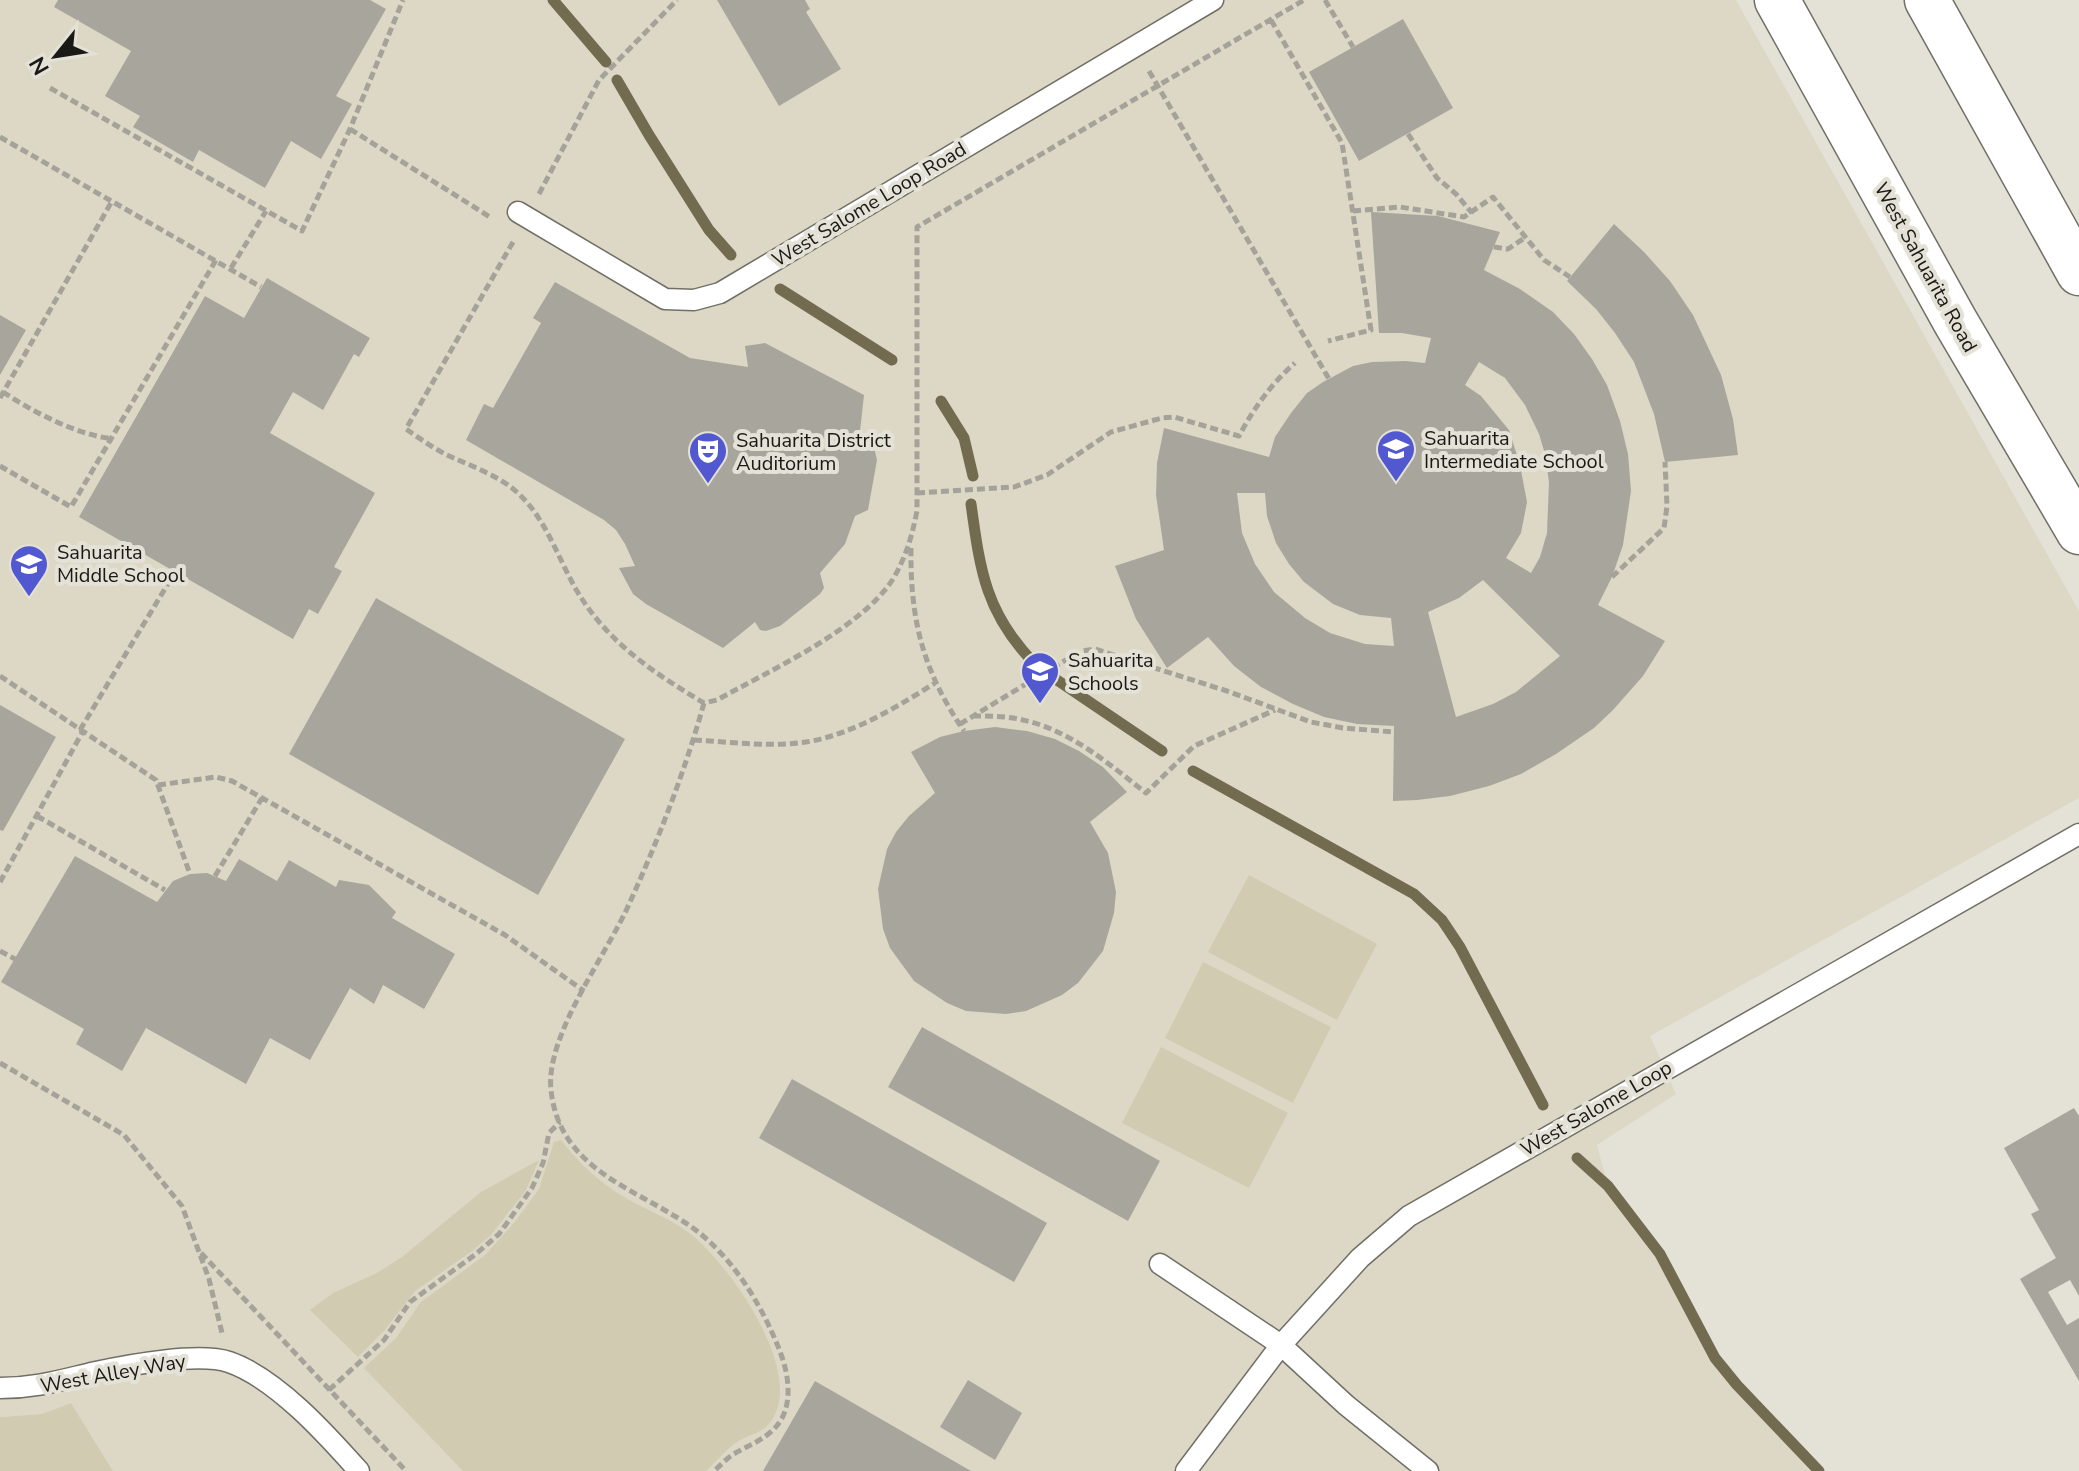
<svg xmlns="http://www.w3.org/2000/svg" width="2079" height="1471" font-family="'Nunito Sans',sans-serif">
<rect width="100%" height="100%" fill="#e4e2d7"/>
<path fill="#dcd8c5" d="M 0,0 L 1736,0 L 2079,611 L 2079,798 L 1650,1036 L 1676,1094 L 1597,1145 L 1608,1186 L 1660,1254 L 1715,1358 L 1737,1385 L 1819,1471 L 113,1471 L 71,1403 L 42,1414 L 0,1417 Z"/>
<path fill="#d1cbb1" d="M 1249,875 L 1377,944 L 1337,1020 L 1208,952 Z
M 1203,962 L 1331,1027 L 1293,1103 L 1165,1038 Z
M 1161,1047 L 1288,1113 L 1249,1188 L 1122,1123 Z
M 561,1140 C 579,1163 599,1182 624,1197 C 645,1210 668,1217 688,1232 C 728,1262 805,1370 772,1420 C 763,1434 749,1434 737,1442 C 725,1450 716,1462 706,1471 L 463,1471 L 364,1368 L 396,1338 L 421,1302 L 485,1255 L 514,1223 L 539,1189 L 554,1142 Z
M 539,1160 L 526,1190 L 491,1235 L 472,1251 L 415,1291 L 384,1331 L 358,1357 L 310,1310 L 333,1293 L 377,1273 L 402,1257 L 481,1192 Z
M 71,1403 L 113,1471 L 0,1471 L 0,1417 L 42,1414 Z"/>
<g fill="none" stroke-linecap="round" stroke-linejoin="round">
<path stroke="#726b50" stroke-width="11" d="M 553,0 L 606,62
M 617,80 L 649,135 L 709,230 L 731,255
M 780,289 L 892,360
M 941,401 L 964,438 L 973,476
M 971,504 C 980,569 985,612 1033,662
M 1057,680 L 1162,751
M 1193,771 L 1414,894 L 1442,920 L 1460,947 L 1543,1105
M 1577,1158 L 1608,1186 L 1660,1254 L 1715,1358 L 1737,1385 L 1819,1471"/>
</g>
<path fill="#a8a69c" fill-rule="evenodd" d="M 58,0 L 370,0 L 386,9 L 336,96 L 352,104 L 321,159 L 291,141 L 265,188 L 199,150 L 193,162 L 133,127 L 140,116 L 105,96 L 131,51 L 54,7 Z
M 717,0 L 805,0 L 810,9 L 806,12 L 841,69 L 779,106 Z
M 1403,19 L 1453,108 L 1359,161 L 1309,72 Z
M 1371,212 L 1438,216 L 1500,232 L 1484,270 L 1520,289 L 1553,312 L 1574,334 L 1592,359 L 1607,385 L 1620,421 L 1628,454 L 1631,491 L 1623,545 L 1612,577 L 1598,605 L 1665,641 L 1643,676 L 1613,710 L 1594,728 L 1556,754 L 1521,774 L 1489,786 L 1450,796 L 1417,800 L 1393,801 L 1394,726 L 1357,724 L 1324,717 L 1293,704 L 1261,687 L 1234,666 L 1208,637 L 1167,668 L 1136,619 L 1115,566 L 1164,550 L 1156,495 L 1157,463 L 1164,428 L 1269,457 L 1275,437 L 1291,413 L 1307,393 L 1323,382 L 1353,366 L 1372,362 L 1406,361 L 1425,363 L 1431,338 L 1402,333 L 1379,333 ZM 1479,362 L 1505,378 L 1525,405 L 1539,434 L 1545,454 L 1549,482 L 1547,533 L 1540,557 L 1531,573 L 1506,558 L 1521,533 L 1527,502 L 1520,465 L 1509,430 L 1481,396 L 1465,385 ZM 1237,493 L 1265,493 L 1267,516 L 1276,543 L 1289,564 L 1304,582 L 1333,604 L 1360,615 L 1391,618 L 1394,646 L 1365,644 L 1330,633 L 1305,618 L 1274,592 L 1255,564 L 1242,533 ZM 1483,580 L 1560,656 L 1516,692 L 1493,704 L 1456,717 L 1428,612 L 1459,598 Z
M 1614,224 L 1644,252 L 1670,281 L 1693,315 L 1721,375 L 1733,419 L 1738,455 L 1665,462 L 1654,414 L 1634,362 L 1615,333 L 1596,309 L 1567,281 Z
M 267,278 L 370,338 L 359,357 L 354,354 L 323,410 L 293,392 L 270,433 L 375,493 L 334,567 L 342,571 L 318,614 L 309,609 L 293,639 L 79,517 L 205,296 L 244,318 Z
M 555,282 L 690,358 L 748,367 L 745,346 L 765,343 L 864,395 L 860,431 L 872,439 L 877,460 L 868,510 L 855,516 L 845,544 L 820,573 L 824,588 L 820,594 L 780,626 L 766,631 L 760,630 L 755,622 L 723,648 L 646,604 L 633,594 L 619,568 L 635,566 L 625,544 L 616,530 L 604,520 L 466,440 L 484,404 L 493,408 L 541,323 L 533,318 Z
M 0,315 L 26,330 L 0,375 Z
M 376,598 L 625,739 L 538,895 L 289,754 Z
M 0,705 L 56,737 L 3,831 L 0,830 Z
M 995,727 L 1027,731 L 1055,739 L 1079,751 L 1103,767 L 1127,792 L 1090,822 L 1108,853 L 1116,892 L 1114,913 L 1103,951 L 1078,983 L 1062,995 L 1026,1011 L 1006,1014 L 966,1011 L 947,1003 L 914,981 L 890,948 L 883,929 L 878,889 L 887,849 L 896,832 L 909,816 L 935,793 L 911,752 L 940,737 L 964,731 Z
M 75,856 L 157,902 L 173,881 L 190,874 L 207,873 L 226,881 L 239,859 L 277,881 L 289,860 L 336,887 L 339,880 L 369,885 L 396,912 L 392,918 L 455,954 L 424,1009 L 383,985 L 374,1004 L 350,988 L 310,1060 L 270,1038 L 246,1084 L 146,1028 L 122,1071 L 76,1044 L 84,1029 L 1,982 Z
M 922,1027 L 1160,1161 L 1128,1221 L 888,1087 Z
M 792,1079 L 1047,1223 L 1014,1282 L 759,1138 Z
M 2074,1108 L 2079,1116 L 2079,1296 L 2070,1280 L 2048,1292 L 2067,1325 L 2079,1318 L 2079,1381 L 2020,1279 L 2056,1258 L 2031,1214 L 2039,1210 L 2004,1148 Z
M 968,1380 L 1022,1413 L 995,1460 L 940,1427 Z
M 815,1381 L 971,1471 L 763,1471 Z"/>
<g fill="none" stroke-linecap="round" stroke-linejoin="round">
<defs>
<path id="service" d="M 518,212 L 665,299 L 694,300 L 720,293 L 1213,0
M 1160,1264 L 1281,1345 L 1346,1405 L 1428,1471
M 0,1388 C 37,1388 61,1380 96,1372 C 128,1365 199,1352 229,1362 C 276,1378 327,1435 359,1471
M 1186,1471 L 1281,1345 L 1360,1258 L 1409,1216 L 2079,834"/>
<path id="secondary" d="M 1777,0 L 1955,321 L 2079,532
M 1927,0 L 2079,273"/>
</defs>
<use href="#service" stroke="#716f65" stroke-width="23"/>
<use href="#secondary" stroke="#716f65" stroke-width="47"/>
<path stroke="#a4a299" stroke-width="5" stroke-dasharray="8 4" stroke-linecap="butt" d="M 1325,0 L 1353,47
M 1271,20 L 1342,143 L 1371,330 L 1328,341
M 1149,71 L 1329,379
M 50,88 L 302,231 L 350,129 L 403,0
M 350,129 L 490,217
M 1408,134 L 1437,178 L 1456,194 L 1472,213
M 0,137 L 261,287
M 539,194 L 599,80 L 677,0
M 1353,211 L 1400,207 L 1464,217 L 1493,197 L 1544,260 L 1570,277
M 513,242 L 406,429 C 419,438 433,448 447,455 C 469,465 494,474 512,488 C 545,514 557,557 577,591 C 608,643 654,673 704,703 L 717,700 C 769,671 861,629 893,579 C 906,557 912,536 917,511 L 917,227 L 1304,0
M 1494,247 L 1508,249 L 1526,237
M 231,268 L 266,211
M 3,392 C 35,413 75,434 113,439
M 0,398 L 112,201
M 0,466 L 71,507 L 216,260
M 917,493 L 1014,487 L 1047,475 L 1111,432 L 1162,418 L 1174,417 L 1239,436 C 1254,408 1271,384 1295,363
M 911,548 C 910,620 923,671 964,731
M 1612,577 L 1664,528 L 1667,506 L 1665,462
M 0,676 L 156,780 L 190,874
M 704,703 C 685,771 659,838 630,902 C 608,953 545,1035 551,1090 C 560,1176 647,1190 702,1235 C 736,1264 760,1303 777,1344 C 787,1367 794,1397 781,1420 C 769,1439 750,1444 732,1455 C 726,1459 720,1466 714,1471
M 973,716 C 990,716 1007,716 1023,720 C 1070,730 1109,764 1146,793 L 1194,746 L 1275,710
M 960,724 L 1069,658 L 1082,651 L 1095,649 L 1227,691 L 1311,722 L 1343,728 L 1394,732
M 80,730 L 175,572
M 694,740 C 732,742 774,748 812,741 C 856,732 897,707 935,683
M 158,785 L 216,777 L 232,781 L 505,935 L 584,991
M 37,816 L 165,890
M 215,876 L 262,798
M 0,882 L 83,731
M 0,951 L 15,959
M 0,1063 L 124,1135 L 182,1206 L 209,1279 L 222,1333
M 201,1253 L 406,1471
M 329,1390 L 384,1340 L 410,1302 L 476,1254 L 499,1234 L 532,1188 L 543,1163 L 549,1133 L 560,1122"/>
<use href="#service" stroke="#fff" stroke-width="20"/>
<use href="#secondary" stroke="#fff" stroke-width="44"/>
</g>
<defs>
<symbol id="school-pin" viewBox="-11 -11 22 30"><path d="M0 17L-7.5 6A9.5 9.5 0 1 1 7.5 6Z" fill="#5258cf" stroke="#e4e2d7"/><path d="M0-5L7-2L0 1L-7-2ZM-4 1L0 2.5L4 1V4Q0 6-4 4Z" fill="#fff"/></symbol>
<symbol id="theatre-pin" viewBox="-11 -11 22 30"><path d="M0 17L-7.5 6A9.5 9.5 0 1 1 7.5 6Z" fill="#5258cf" stroke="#e4e2d7"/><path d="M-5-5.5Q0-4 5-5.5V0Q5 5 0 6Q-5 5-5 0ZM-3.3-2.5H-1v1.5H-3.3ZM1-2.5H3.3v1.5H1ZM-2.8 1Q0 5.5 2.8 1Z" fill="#fff"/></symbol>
</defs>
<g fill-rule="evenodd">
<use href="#school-pin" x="1374" y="427" width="44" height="60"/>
<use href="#theatre-pin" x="686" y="429" width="44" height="60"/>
<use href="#school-pin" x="7" y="542" width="44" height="60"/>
<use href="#school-pin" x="1018" y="649" width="44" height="60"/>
</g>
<g text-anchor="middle" stroke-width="8" stroke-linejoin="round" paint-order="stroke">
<g font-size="20" fill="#1a1915" stroke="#e4e2d7">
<text transform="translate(869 204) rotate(-31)" y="7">West Salome Loop Road</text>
<text transform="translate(1926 267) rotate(61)" y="7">West Sahuarita Road</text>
<text transform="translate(1596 1108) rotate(-30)" y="7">West Salome Loop</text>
<text transform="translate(113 1373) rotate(-10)" y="7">West Alley Way</text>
</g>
<g font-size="20" fill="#1a1915" stroke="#e4e2d7" text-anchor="start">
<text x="1424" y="445">Sahuarita<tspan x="1424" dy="23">Intermediate School</tspan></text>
<text x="736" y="447">Sahuarita District<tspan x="736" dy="23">Auditorium</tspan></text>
<text x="57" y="559">Sahuarita<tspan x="57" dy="23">Middle School</tspan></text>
<text x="1068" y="667">Sahuarita<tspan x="1068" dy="23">Schools</tspan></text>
</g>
</g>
<g transform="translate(56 56) rotate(240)" stroke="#e4e2d7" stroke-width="6" paint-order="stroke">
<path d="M0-6L14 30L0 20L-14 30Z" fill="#1a1915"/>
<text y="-12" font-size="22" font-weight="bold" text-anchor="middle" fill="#1a1915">N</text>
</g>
</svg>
